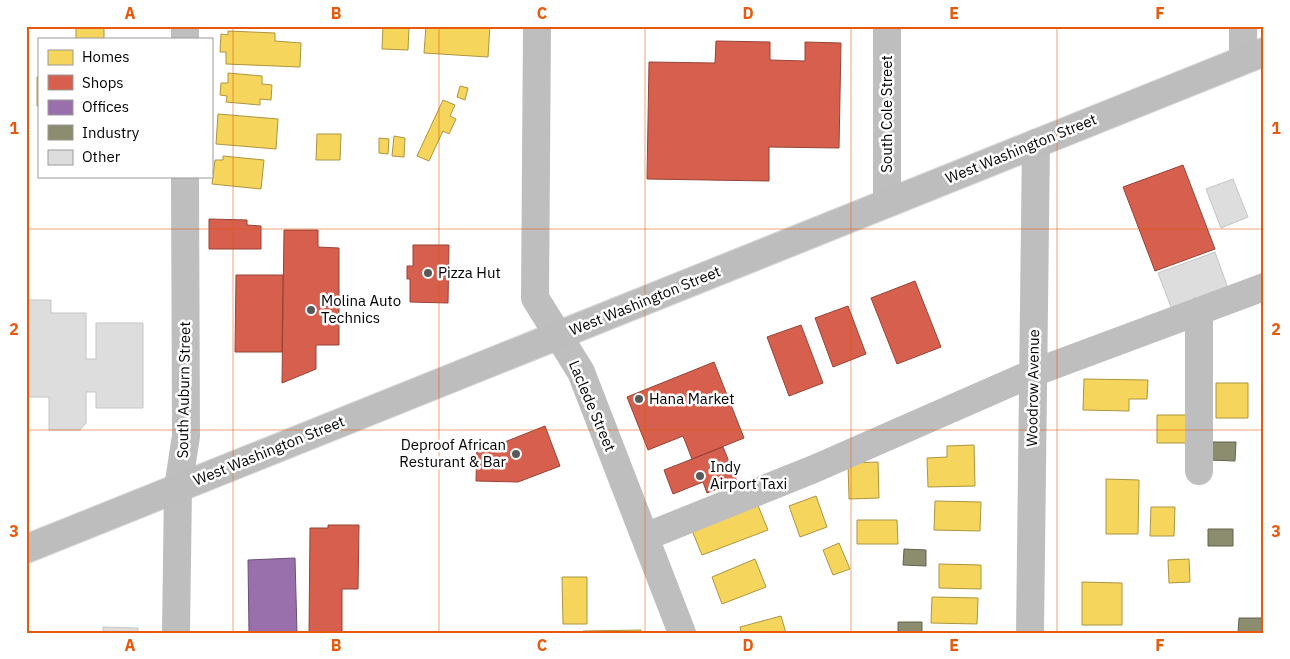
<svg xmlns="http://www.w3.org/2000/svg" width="1290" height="659" font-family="'IBM Plex Sans',sans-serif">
<rect width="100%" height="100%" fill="#fff"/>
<path fill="#f6d55c" stroke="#ac9540" d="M 383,26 L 409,26 L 408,50 L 382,49 Z
M 426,26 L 490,26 L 488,57 L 424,53 Z
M 76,28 L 104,28 L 104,39 L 76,39 Z
M 228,31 L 275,33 L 275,41 L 301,43 L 300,67 L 226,64 L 226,52 L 220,52 L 221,34 L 228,35 Z
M 228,73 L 262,76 L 262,84 L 272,85 L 271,100 L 260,99 L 260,105 L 226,102 L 227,96 L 220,95 L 221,83 L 228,83 Z
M 37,77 L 39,77 L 39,106 L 37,106 Z
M 460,86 L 468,88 L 465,100 L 457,97 Z
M 443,100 L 455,105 L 450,116 L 456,119 L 449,134 L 443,131 L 429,161 L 417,156 Z
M 218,114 L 278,119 L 276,149 L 216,144 Z
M 317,134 L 341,134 L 340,160 L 316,160 Z
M 394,136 L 405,138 L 404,157 L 392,156 Z
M 379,138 L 389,139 L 388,154 L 379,153 Z
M 223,156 L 264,160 L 261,189 L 212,184 L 215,160 L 223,160 Z
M 1084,379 L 1148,380 L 1147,399 L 1129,399 L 1129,411 L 1083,410 Z
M 1216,383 L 1248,383 L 1248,418 L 1216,418 Z
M 1157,415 L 1186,415 L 1186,443 L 1157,443 Z
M 974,445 L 975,486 L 928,487 L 927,458 L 947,457 L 947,446 Z
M 878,462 L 879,498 L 849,499 L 848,463 Z
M 1106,479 L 1139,480 L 1138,534 L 1106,534 Z
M 816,496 L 827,527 L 800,537 L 789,506 Z
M 935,501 L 981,502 L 980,531 L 934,530 Z
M 757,503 L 768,530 L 702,555 L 691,528 Z
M 1151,507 L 1175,507 L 1174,536 L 1150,536 Z
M 857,520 L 897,520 L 898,544 L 857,544 Z
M 839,543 L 850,569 L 833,575 L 823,550 Z
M 755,559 L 766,587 L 722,604 L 712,577 Z
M 1189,559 L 1190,582 L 1169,583 L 1168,560 Z
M 939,564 L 981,565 L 981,589 L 939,588 Z
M 562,577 L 587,577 L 587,624 L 563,624 Z
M 1082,582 L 1122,583 L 1122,625 L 1082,625 Z
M 932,597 L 978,598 L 977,624 L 931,623 Z
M 781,616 L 786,633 L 741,633 L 740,627 Z
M 641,630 L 641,633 L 583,633 L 583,631 Z"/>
<path fill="#d6604d" stroke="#964336" d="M 716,41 L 770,42 L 770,60 L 805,61 L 805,42 L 841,43 L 839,148 L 769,147 L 769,181 L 647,179 L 649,62 L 715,63 Z
M 1183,165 L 1215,249 L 1155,271 L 1123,187 Z
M 209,219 L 247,220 L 247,225 L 261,226 L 261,249 L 209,249 Z
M 284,230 L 318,230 L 318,247 L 339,248 L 339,345 L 316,345 L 316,369 L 282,383 Z
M 413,245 L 449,245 L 448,303 L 410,302 L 410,279 L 407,279 L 407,266 L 413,266 Z
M 236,275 L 283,275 L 282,352 L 235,352 Z
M 915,281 L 941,347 L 897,364 L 871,298 Z
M 848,306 L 866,354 L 833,367 L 815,318 Z
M 801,325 L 823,383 L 789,396 L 767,337 Z
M 714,362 L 744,438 L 692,459 L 683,436 L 648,450 L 627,397 Z
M 545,426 L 560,466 L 518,482 L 476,481 L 477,442 L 502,443 Z
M 723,447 L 737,481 L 707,493 L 703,482 L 673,494 L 664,470 Z
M 328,525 L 359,525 L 358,589 L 342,589 L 342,633 L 309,633 L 310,528 L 328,528 Z"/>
<path fill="#9970ab" stroke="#6b4e78" d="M 295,558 L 297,633 L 249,633 L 248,560 Z"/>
<path fill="#8c8c6e" stroke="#62624d" d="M 1211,442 L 1236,442 L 1235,461 L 1210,460 Z
M 1208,529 L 1233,529 L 1233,546 L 1208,546 Z
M 904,549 L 926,550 L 926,566 L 903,565 Z
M 1239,618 L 1264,618 L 1264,633 L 1238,633 Z
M 898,622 L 922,622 L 922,633 L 898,633 Z"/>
<path fill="#ddd" stroke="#c5c5c5" d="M 1233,179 L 1248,217 L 1221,228 L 1206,189 Z
M 1215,252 L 1229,291 L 1173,312 L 1158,273 Z
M 26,300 L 51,300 L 51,313 L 86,313 L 86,359 L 96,359 L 96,323 L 143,323 L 143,408 L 96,408 L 96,392 L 86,392 L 86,423 L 80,430 L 49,430 L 49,397 L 26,397 Z
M 103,627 L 138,628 L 138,633 L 103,633 Z"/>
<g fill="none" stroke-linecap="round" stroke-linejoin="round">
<defs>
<path id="major" d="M 26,549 L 1264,52"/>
</defs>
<use href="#major" stroke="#dbdbdb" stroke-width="30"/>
<path stroke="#bebebe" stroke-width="28" d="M 185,26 L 185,39
M 537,26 L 535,298 L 581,372 L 682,633
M 1243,60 L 1243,26
M 887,202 L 887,26
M 1199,311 L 1199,471
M 645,537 L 814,469 L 1033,373 L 1264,287
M 176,633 L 178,488 L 186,436 L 185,176
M 1030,633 L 1036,143"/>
<use href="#major" stroke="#bdbdbd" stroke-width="28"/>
</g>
<path fill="none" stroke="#e8590c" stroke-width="1" stroke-opacity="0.55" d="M 233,26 L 233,633M 439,26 L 439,633M 645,26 L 645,633M 851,26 L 851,633M 1057,26 L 1057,633M 26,229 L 1264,229M 26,430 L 1264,430"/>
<g fill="#595959" stroke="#fff" stroke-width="2">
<circle cx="428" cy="273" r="5"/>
<circle cx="311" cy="310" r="5"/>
<circle cx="639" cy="399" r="5"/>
<circle cx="516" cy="454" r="5"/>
<circle cx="700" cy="476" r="5"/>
</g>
<g text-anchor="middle" stroke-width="5" stroke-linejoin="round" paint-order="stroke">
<g font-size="15" fill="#000" stroke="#fff">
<text transform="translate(887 114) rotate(-90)" y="5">South Cole Street</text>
<text transform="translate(1021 149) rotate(-22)" y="5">West Washington Street</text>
<text transform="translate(645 301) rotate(-22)" y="5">West Washington Street</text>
<text transform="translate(1033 388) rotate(-89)" y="5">Woodrow Avenue</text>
<text transform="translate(184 390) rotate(-89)" y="5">South Auburn Street</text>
<text transform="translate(592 406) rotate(67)" y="5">Laclede Street</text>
<text transform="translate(269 451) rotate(-22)" y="5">West Washington Street</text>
</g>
<g font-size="15" fill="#000" stroke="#fff" text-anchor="start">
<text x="438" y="278">Pizza Hut</text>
<text x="321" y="306">Molina Auto<tspan x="321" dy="17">Technics</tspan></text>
<text x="649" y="404">Hana Market</text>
<text x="506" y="450" text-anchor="end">Deproof African<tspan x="506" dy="17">Resturant &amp; Bar</tspan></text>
<text x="710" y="472">Indy<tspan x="710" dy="17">Airport Taxi</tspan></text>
</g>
</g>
<rect width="1290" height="659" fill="none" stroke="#ffffff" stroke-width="55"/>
<rect x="38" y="38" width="175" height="140" fill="#ffffff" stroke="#999999"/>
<rect x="48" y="50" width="25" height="15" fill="#f6d55c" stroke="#999999"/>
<text x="82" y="62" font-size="15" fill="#000000">Homes</text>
<rect x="48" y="75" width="25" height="15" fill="#d6604d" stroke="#999999"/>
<text x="82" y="88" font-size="15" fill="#000000">Shops</text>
<rect x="48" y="100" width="25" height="15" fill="#9970ab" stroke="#999999"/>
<text x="82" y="112" font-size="15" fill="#000000">Offices</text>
<rect x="48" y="125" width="25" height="15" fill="#8c8c6e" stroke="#999999"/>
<text x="82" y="138" font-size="15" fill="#000000">Industry</text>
<rect x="48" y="150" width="25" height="15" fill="#dddddd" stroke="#999999"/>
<text x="82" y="162" font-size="15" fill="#000000">Other</text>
<rect x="28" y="28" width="1234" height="604" fill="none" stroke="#e8590c" stroke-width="2"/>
<g font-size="16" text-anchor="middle" font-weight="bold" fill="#e8590c">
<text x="130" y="19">A</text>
<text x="336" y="19">B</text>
<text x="542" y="19">C</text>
<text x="748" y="19">D</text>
<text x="954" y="19">E</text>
<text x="1160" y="19">F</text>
<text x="14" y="134">1</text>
<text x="1276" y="134">1</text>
<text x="14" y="335">2</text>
<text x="1276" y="335">2</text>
<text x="14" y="537">3</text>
<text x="1276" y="537">3</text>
<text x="130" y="651">A</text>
<text x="336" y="651">B</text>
<text x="542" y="651">C</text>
<text x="748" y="651">D</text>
<text x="954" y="651">E</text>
<text x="1160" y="651">F</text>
</g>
</svg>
